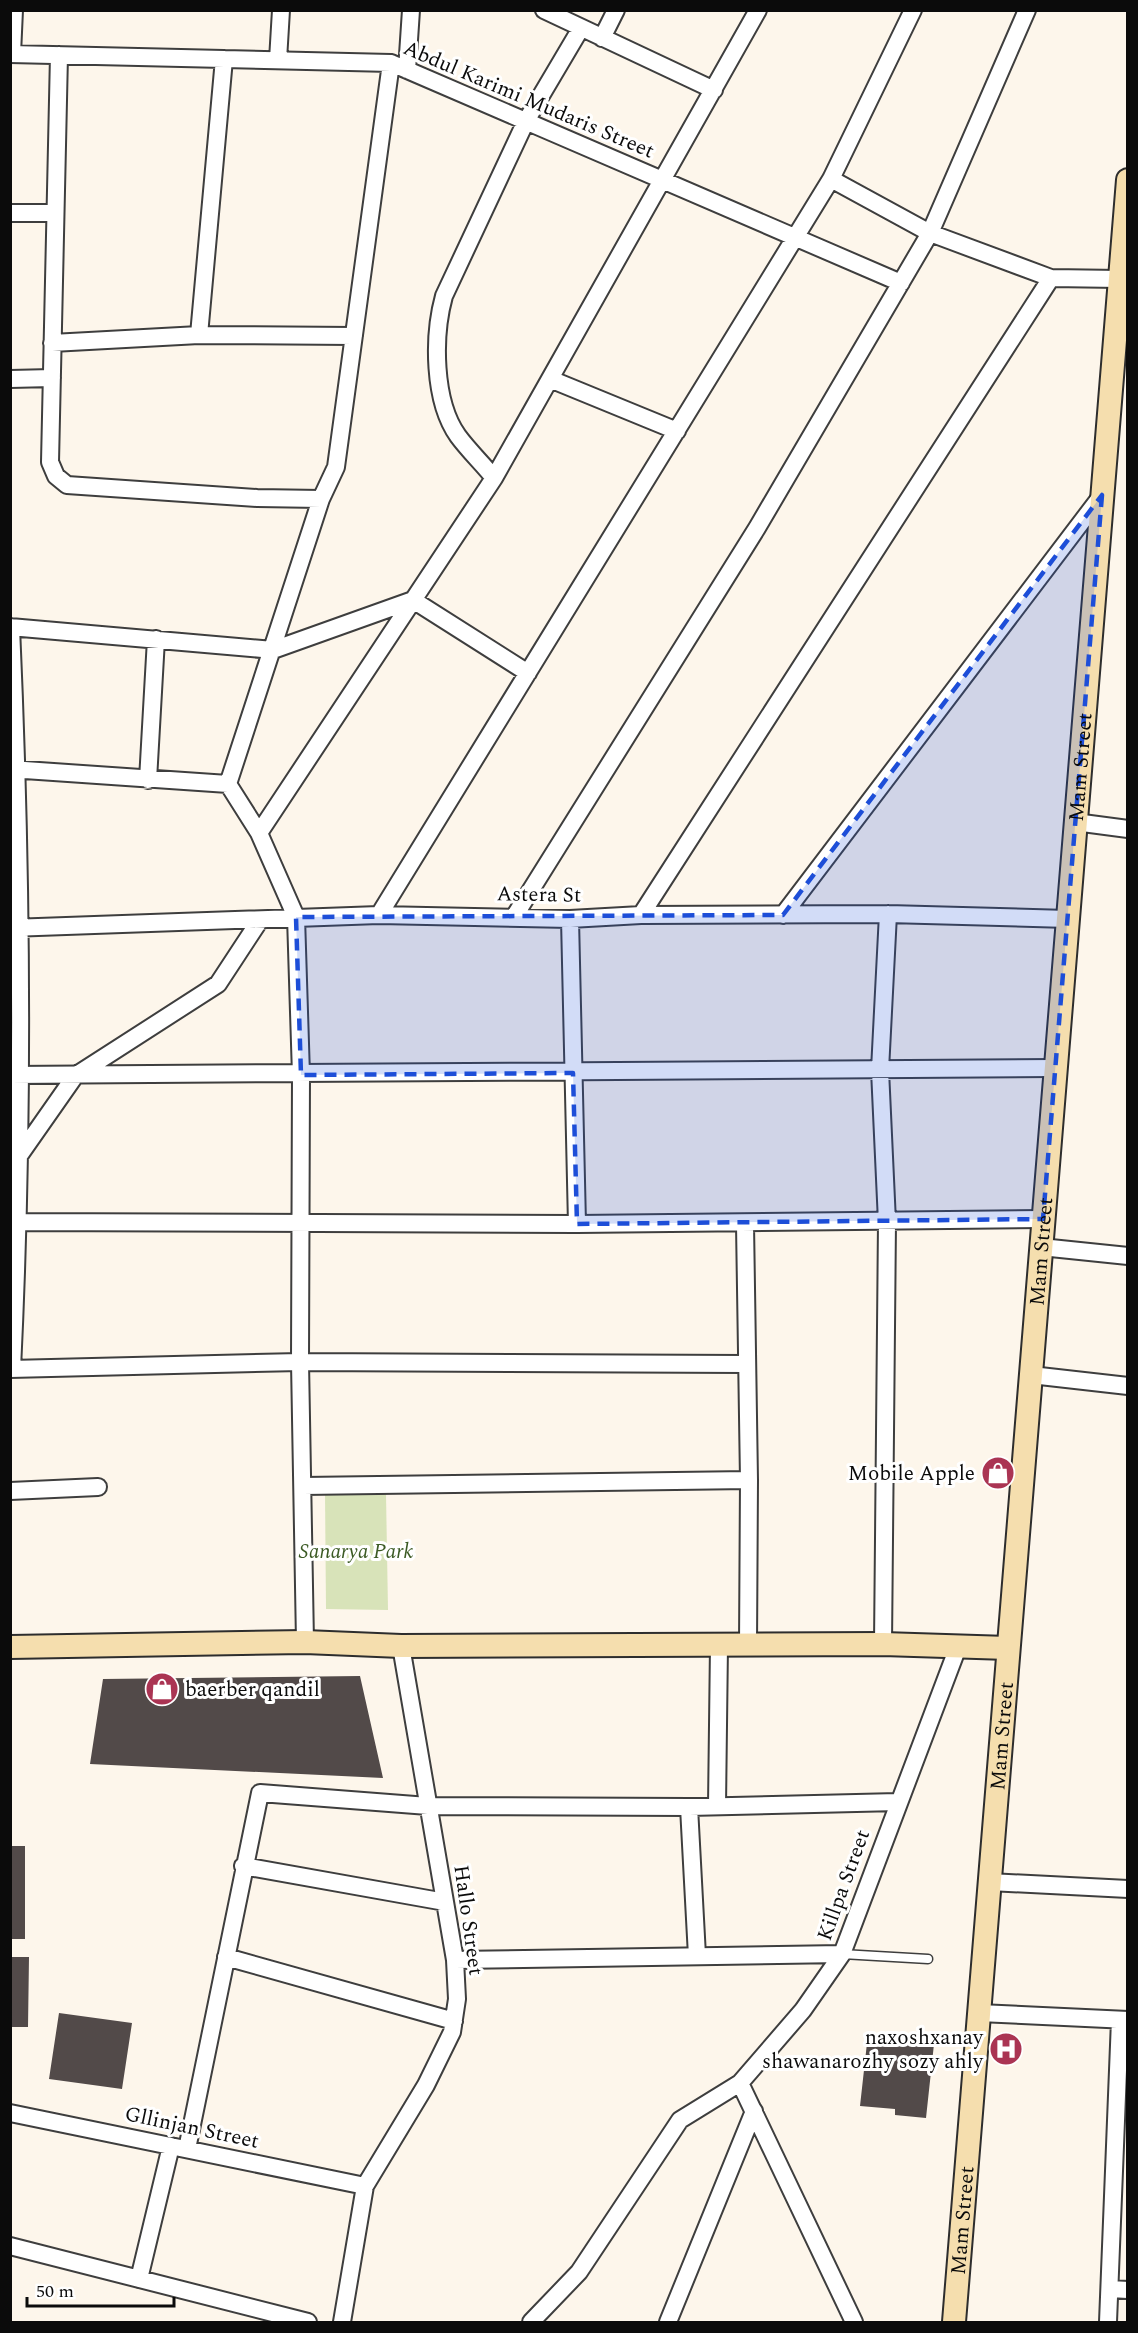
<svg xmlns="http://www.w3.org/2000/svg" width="1138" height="2333" font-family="Spectral,serif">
<rect width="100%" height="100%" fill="#fdf6eb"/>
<path fill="#d8e3b9" d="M 325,1493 L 386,1494 L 388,1610 L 326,1609 Z"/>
<path fill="#524a49" d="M 360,1676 L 383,1778 L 90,1764 L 103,1679 Z
M 10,1846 L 25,1846 L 25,1939 L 10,1939 Z
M 10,1957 L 29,1957 L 28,2027 L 10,2027 Z
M 59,2013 L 132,2023 L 122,2089 L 49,2079 Z
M 899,2041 L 934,2044 L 926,2118 L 895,2115 L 895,2109 L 860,2106 L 867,2043 L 899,2046 Z"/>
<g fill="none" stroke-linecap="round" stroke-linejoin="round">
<defs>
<path id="lane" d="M 842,1954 L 928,1959"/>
<path id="street" d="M 544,10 L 714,90
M 602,38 L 616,10
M 10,54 L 391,63 L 901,283
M 12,54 L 14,10
M 59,55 L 50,462 L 56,476 L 67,485 L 257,498 L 321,499
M 278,60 L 281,10
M 407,70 L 411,10
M 831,179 L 930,233 L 1051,278 L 1120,279 L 1126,272
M 10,213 L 55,213
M 199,335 L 224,59
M 52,343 L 199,335 L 354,336
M 10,379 L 52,378
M 550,379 L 677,431
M 494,478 C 483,464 469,451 458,436 C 433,401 433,336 444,296 L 526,121 L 581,28
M 10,627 L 273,650 L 413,600 L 528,673
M 11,627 C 22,874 24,1122 12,1369
M 10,769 L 228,784
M 148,780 L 156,639
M 1075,822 L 1128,829
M 259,833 L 494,478 L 758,10
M 379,915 L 831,179 L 913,10
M 641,915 L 1051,278
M 783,915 L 1102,495
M 514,917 L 757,528 L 930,233 L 1027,10
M 570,919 L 577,1224
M 10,928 L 379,915 L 570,919 L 641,915 L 888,914 L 1068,919
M 10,1075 L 1055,1068
M 19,1156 L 75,1076 L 218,984 L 260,920
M 10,1222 L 577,1224 L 1043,1219
M 745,1224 L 749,1480 L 748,1645
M 1041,1247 L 1128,1256
M 10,1369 L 300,1362 L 746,1364
M 1031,1375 L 1128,1386
M 303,1486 L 749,1480
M 10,1491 L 98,1487
M 305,1642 L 300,1362 L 301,1075 L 296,917 L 259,833 L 228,784 L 321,499 L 336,467 L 391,63
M 883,1644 L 887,1222 L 880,1070 L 888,914
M 717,1806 L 719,1645
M 689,1807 L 697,1956
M 243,1866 L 445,1902
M 989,1882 L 1128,1889
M 226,1957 L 454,2021
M 455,1960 L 842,1954
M 979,2013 L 1128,2020
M 740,2083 L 854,2322
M 10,2113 L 365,2186
M 187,2149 L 260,1793 L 428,1806 L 689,1807 L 898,1802
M 10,2246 L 308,2322
M 139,2279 L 171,2146
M 1110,2289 L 1128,2290
M 342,2322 L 365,2186 L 426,2085 L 452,2032 L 457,1999 L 455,1960 L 401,1646
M 531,2322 L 579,2272 L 680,2120 L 740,2083 L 803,2010 L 842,1954 L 958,1647
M 668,2322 L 754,2111
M 1108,2322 L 1120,2020"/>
<g id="secondary">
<path d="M 10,1647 L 305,1642 L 401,1646 L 883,1644 L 1008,1648"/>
<path id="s1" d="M 954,2322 L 1128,180"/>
</g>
</defs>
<use href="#lane" stroke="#3e3e3e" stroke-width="11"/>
<use href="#street" stroke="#3e3e3e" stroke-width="20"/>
<use href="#secondary" stroke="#2d2d2d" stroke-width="26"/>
<use href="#lane" stroke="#fff" stroke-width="8"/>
<use href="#street" stroke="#fff" stroke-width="16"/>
<use href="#secondary" stroke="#f5deae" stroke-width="22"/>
</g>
<path fill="#1d4ed8" fill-opacity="0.2" stroke="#1d4ed8" stroke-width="4.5" stroke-dasharray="12 8" stroke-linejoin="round" d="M 1102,495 L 1043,1219 L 577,1224 L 573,1073 L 301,1075 L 296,917 L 783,915 Z"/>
<defs>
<symbol id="shop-disc" viewBox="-11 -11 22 22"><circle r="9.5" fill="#aa3453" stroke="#fff"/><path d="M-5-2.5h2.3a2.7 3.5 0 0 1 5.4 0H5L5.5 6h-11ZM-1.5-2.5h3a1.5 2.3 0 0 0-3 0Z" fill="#fff"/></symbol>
<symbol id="hospital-disc" viewBox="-11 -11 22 22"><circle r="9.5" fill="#aa3453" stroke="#fff"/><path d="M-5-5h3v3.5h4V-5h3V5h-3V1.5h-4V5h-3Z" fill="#fff"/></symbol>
</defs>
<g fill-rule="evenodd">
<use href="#shop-disc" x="979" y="1454" width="38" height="38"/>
<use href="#shop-disc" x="143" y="1670" width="38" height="38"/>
<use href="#hospital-disc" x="987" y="2030" width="38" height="38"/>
</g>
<g text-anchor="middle" stroke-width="6" stroke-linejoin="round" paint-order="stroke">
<g font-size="21" fill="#0b0b0b" stroke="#fff">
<text transform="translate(529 99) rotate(23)" y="7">Abdul Karimi Mudaris Street</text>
<text dy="7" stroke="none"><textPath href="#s1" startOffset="1560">Mam Street</textPath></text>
<text transform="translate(539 894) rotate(1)" y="7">Astera St</text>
<text dy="7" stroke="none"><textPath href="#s1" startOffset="1074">Mam Street</textPath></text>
<text dy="7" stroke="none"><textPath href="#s1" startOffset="588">Mam Street</textPath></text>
<text transform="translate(843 1885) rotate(-70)" y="7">Killpa Street</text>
<text transform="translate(469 1920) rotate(82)" y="7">Hallo Street</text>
<text transform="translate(192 2127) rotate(12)" y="7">Gllinjan Street</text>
<text dy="7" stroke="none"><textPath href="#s1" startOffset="102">Mam Street</textPath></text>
</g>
<g font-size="21" fill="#0b0b0b" stroke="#fff" text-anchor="end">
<text x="975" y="1480">Mobile Apple</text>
<text x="185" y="1696" text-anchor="start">baerber qandil</text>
<text x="983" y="2044">naxoshxanay<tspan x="983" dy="24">shawanarozhy sozy ahly</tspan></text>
</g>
<g font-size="21" font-style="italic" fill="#3b5a24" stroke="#fff">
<text x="356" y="1558">Sanarya Park</text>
</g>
</g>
<rect width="1138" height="2333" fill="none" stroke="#0b0b0b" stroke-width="24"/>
<path d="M27 2297v9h147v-9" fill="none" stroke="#0b0b0b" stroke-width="3"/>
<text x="36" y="2297" font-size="18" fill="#0b0b0b" stroke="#ffffff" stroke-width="4.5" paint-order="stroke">50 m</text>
</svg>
